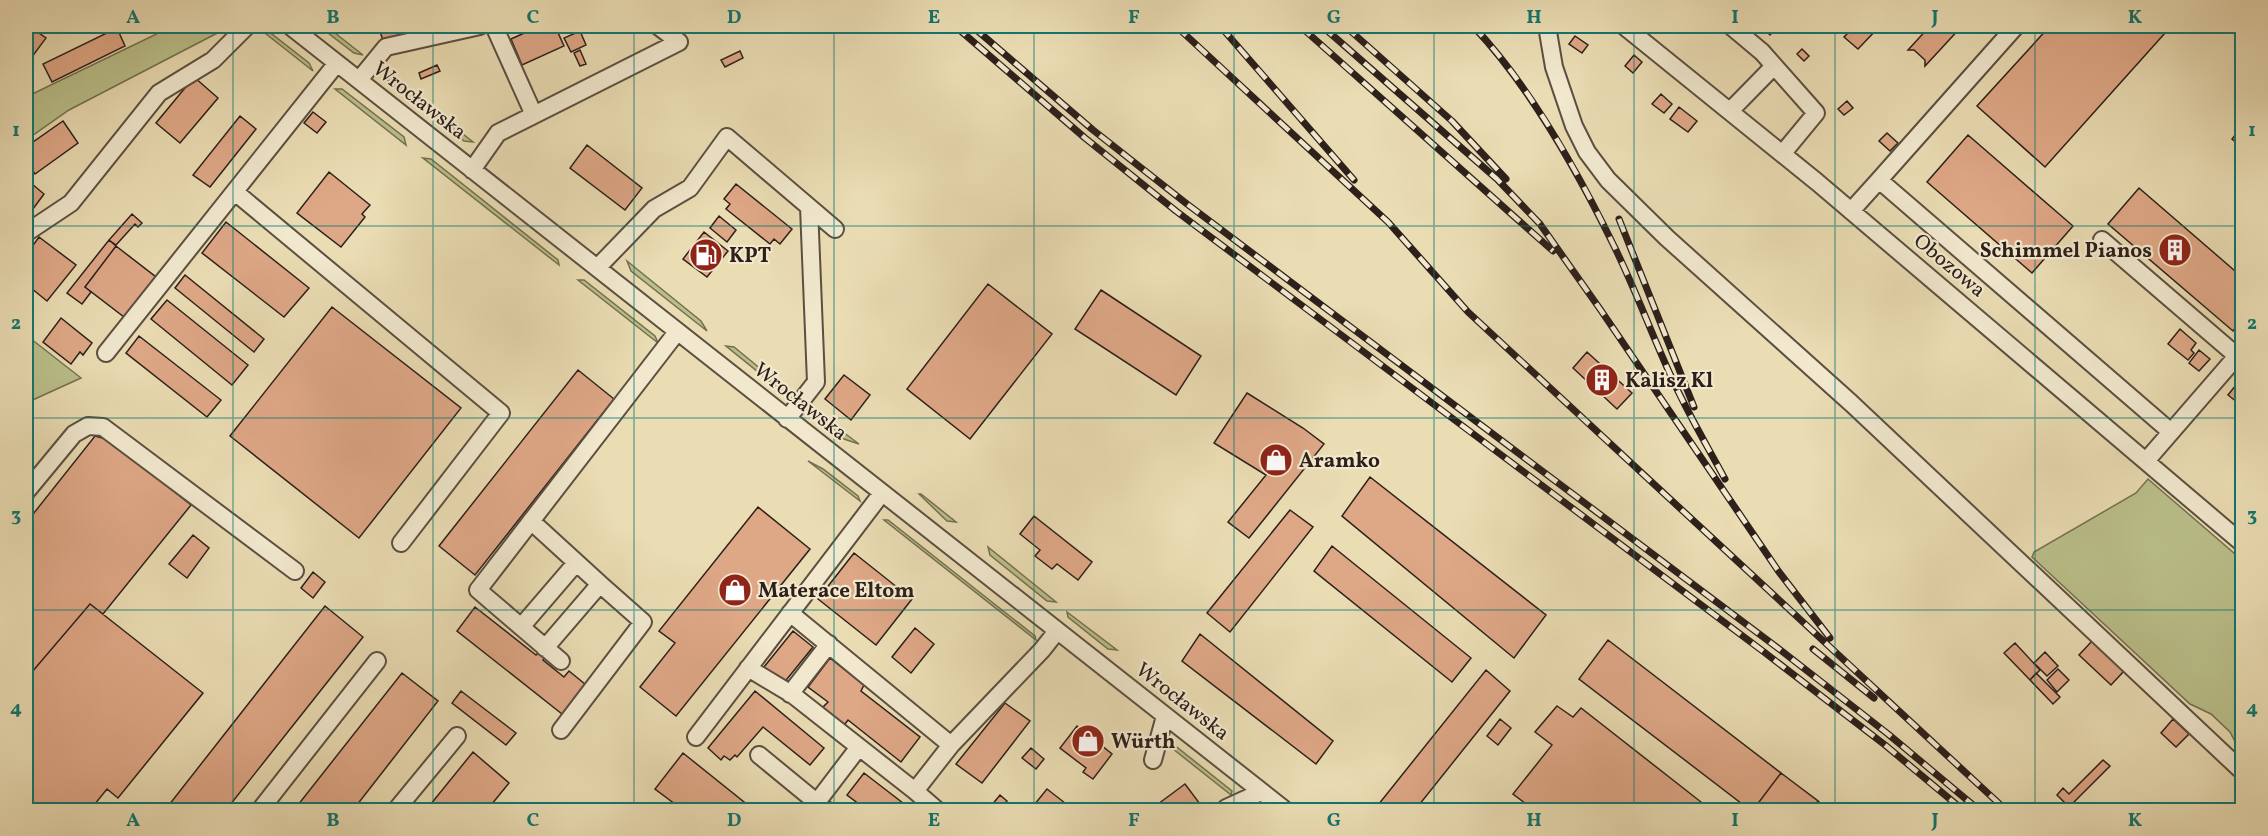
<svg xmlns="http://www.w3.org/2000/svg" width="2268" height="836" font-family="Vollkorn,serif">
<rect width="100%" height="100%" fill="#eadcb3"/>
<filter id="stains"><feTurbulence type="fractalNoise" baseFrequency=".00333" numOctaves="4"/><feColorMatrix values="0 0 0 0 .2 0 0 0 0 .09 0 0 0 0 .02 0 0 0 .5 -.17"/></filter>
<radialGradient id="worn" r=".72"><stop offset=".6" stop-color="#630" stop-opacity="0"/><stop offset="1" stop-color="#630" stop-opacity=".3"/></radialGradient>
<path fill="#babf8a" stroke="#747052" stroke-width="1.5" d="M 173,26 L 228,26 L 229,27 L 69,110 L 26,140 L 26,97 Z
M 319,26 L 326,26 L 363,55 L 354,53 Z
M 261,30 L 268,31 L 309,63 L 313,71 Z
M 383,71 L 473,142 L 464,141 L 387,80 Z
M 335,89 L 342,89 L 404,137 L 406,145 Z
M 423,158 L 431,159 L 558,260 L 559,265 Z
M 627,261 L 701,321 L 707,331 L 631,271 Z
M 578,280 L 584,280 L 655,336 L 658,343 Z
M 26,335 L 81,378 L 26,403 Z
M 726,346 L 734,347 L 790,393 L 783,392 Z
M 815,411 L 859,444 L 841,438 L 815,418 L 813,414 Z
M 808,461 L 823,469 L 858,496 L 860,501 Z
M 2148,479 L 2242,560 L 2242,755 L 2230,732 L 2211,714 L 2190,704 L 2032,557 L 2034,552 L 2136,493 Z
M 919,494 L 921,494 L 956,522 L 947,521 Z
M 884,520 L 888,520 L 1035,636 L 1036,640 Z
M 988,547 L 1056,602 L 1047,601 L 990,555 Z
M 1067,612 L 1117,650 L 1108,649 L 1068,617 Z
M 1173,744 L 1232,791 L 1231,795 L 1168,745 Z"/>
<path fill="#dea786" stroke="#2d201b" stroke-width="1.5" d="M 26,26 L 45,26 L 39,33 L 46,38 L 26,65 Z
M 378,26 L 434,26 L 384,43 Z
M 540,26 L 555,26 L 564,46 L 522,65 L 511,39 Z
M 1770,26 L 1775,29 L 1770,35 L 1766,31 Z
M 1855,26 L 1880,26 L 1858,49 L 1844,37 Z
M 1930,26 L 1962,26 L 1925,66 L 1925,60 L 1914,50 L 1908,50 Z
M 2050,26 L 2156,26 L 2165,33 L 2045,167 L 1977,106 Z
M 117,28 L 125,46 L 52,82 L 43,64 Z
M 580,31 L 586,45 L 571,52 L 564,38 Z
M 1575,36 L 1588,45 L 1582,53 L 1569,44 Z
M 1802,49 L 1809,56 L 1804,61 L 1797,54 Z
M 580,50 L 586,64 L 580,66 L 574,53 Z
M 740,51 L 743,58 L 725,67 L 721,60 Z
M 1634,55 L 1642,62 L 1633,73 L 1625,66 Z
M 437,65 L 440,71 L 421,79 L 419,73 Z
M 194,77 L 218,98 L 180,143 L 156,123 Z
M 1661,94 L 1672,104 L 1664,113 L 1652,104 Z
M 1847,101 L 1853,108 L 1844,115 L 1838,109 Z
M 1679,107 L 1697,121 L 1688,132 L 1670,119 Z
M 313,112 L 326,122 L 317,133 L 304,123 Z
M 240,116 L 256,129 L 210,187 L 193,175 Z
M 63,121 L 78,143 L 35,174 L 26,161 L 26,147 Z
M 2242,126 L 2242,147 L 2232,139 Z
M 1887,133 L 1898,143 L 1890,151 L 1879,141 Z
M 1968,135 L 2073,226 L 2032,273 L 1927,182 Z
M 587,145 L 642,188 L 625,210 L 570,168 Z
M 329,172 L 370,205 L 362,214 L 365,217 L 341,247 L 297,213 Z
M 26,179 L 44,194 L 30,213 L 26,210 Z
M 736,184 L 792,229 L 780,244 L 774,239 L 770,244 L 726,209 L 730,204 L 724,199 Z
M 2139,188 L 2242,277 L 2242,320 L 2233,331 L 2108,224 Z
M 132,214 L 142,223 L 138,227 L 135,224 L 116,245 L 109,240 Z
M 719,216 L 736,230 L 727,242 L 710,228 Z
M 226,222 L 309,288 L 284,317 L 202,253 Z
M 704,232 L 728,251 L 707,277 L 683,259 Z
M 39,237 L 76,265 L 47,301 L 26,284 L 26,255 Z
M 109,240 L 116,246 L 85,287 L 91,292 L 82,304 L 67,293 Z
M 116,246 L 156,277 L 124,317 L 85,287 Z
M 185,275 L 264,339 L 254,352 L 175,288 Z
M 988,284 L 1052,334 L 970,439 L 907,389 Z
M 1101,290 L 1201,356 L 1176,395 L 1075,329 Z
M 167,300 L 248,365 L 232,385 L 151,319 Z
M 332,307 L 461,408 L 359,538 L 230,436 Z
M 61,318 L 92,343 L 83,355 L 80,352 L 71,364 L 43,342 Z
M 2180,329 L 2196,343 L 2191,350 L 2194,353 L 2188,360 L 2168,344 Z
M 139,336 L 221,400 L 207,417 L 126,353 Z
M 2199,350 L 2210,359 L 2199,371 L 2189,363 Z
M 1587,352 L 1632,393 L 1617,409 L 1573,368 Z
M 578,370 L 614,399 L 475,575 L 439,546 Z
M 844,375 L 870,395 L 851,420 L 825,399 Z
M 2236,385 L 2242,390 L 2242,397 L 2238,403 L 2228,395 Z
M 1247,393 L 1303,428 L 1324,444 L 1249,538 L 1228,522 L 1266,475 L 1214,443 Z
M 95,436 L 110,440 L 191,505 L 103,614 L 90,604 L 26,679 L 26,523 Z
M 1370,477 L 1546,615 L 1514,658 L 1342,516 Z
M 758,507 L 810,549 L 676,716 L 640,687 L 675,643 L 659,631 Z
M 1290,510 L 1313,527 L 1230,632 L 1207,613 Z
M 1034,516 L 1092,562 L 1078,580 L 1057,564 L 1052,569 L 1035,556 L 1040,550 L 1020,534 Z
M 193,535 L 209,548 L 187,578 L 169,564 Z
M 1332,546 L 1471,658 L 1452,682 L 1314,571 Z
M 854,553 L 912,599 L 876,645 L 818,599 Z
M 313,572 L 325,582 L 313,598 L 301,588 Z
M 90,604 L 203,693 L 118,798 L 107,789 L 90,810 L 26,810 L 26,679 Z
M 325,606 L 363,637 L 226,810 L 165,810 Z
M 475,607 L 536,655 L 540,651 L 546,656 L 543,660 L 564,677 L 569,671 L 585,684 L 562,714 L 457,631 Z
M 915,628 L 934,644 L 911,673 L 892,657 Z
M 793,631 L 813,647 L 783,684 L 764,667 Z
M 1200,634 L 1333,741 L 1316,764 L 1182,661 Z
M 1608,640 L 1781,773 L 1753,810 L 1750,810 L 1579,679 Z
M 2092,641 L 2124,671 L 2111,685 L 2079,655 Z
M 2015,643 L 2040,670 L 2030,680 L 2004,653 Z
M 2045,652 L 2058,666 L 2047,676 L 2034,663 Z
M 830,658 L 864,685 L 861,691 L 920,737 L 901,762 L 848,720 L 845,724 L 840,722 L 822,708 L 828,702 L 808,687 Z
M 2058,669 L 2069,680 L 2057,692 L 2047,680 Z
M 1486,670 L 1510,691 L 1415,810 L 1374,810 Z
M 402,673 L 438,701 L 353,810 L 294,810 Z
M 2036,673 L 2060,697 L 2053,704 L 2030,680 Z
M 461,691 L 516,733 L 506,745 L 452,703 Z
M 755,691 L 824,748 L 810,765 L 763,727 L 737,757 L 735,755 L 730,760 L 724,756 L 721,760 L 708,748 Z
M 1005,703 L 1030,721 L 982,783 L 956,764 Z
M 1557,706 L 1573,717 L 1581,708 L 1701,802 L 1694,810 L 1534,810 L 1513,794 L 1552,745 L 1535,732 Z
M 1500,719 L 1511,728 L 1498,745 L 1487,736 Z
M 2173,719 L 2189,734 L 2176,747 L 2161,733 Z
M 1077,726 L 1112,754 L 1093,779 L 1083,772 L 1086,768 L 1060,748 Z
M 1031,748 L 1044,759 L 1036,769 L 1022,758 Z
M 473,752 L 509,783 L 487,810 L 426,810 Z
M 683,753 L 754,810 L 683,810 L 655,789 Z
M 2103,760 L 2110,766 L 2069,807 L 2057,795 L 2063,788 L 2069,794 Z
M 864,773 L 912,810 L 867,810 L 847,795 Z
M 1781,773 L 1818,801 L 1811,810 L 1753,810 Z
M 1185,784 L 1200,804 L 1191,810 L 1150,810 Z
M 1047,789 L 1065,803 L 1059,810 L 1030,810 Z
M 1000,795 L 1007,801 L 999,810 L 996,810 L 991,806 Z
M 1818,801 L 1829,810 L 1830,810 L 1811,810 Z
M 1064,804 L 1071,807 L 1075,810 L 1059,810 Z"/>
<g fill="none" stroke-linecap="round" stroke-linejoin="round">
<defs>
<path id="minor" d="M 290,26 L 1285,810
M 494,26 L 534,115
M 1547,26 L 1554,67 L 1574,126 L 1587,152 L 1608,180 L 1667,238 L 1851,403 L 2242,771
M 1624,26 L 1817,182 L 2242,543
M 1731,26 L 1762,52 L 1816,113 L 1783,153
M 359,80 L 386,47 L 480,26
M 1730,111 L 1774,66
M 472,170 L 498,133 L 679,42 L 658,26
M 1879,180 L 2016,26
M 235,192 L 501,413 L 401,543
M 1851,211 L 1879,180 L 2171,432
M 26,233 L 71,203 L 159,93 L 213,60 L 247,26
M 2102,240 L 2237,356 L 2146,461
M 597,268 L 654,209 L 690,188 L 727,137 L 835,229
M 106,353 L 337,63
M 787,419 L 816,382 L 809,207
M 26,492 L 74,434 L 88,426 L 103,427 L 295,571
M 531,521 L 600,584 L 545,648
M 521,627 L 576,563
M 561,661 L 478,590 L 677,332
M 748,668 L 793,695 L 915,791 L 951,745 L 790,613
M 790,694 L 829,644
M 561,730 L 643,622 L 600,584
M 696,737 L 882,493
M 951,745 L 1042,650 L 1057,631
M 759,755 L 826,810
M 1153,760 L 1165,716
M 915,791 L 937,810
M 1226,808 L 1261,792
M 260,810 L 377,661
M 396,810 L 457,736
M 811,810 L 859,747"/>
</defs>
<use href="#minor" stroke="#5c4f41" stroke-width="20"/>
<use href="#minor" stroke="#f1e8ce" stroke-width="16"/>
<defs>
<path id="rail" d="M 955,26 L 1085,138 L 1176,211 L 1764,652 L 1885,745 L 1963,810
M 972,26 L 1093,130 L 1187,204 L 1783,652 L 1888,734 L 1979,810
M 1176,26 L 1388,222 L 1468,312 L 2006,810
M 1220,26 L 1354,180
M 1300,26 L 1553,251
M 1322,26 L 1497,179 L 1540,224 L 1600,309 L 1779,572 L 1830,638
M 1345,26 L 1452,121 L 1506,179
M 1473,26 C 1531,87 1578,172 1615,248 C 1635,289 1651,332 1670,374 C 1686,410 1706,444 1725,479
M 1619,219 L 1694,407
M 1813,649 L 1874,698"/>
</defs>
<use href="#rail" stroke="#2d201b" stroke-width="7"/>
<use href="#rail" stroke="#f1e8ce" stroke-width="4.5" stroke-dasharray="14" stroke-linecap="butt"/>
</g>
<path fill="none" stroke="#0f766e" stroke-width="1.5" stroke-opacity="0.55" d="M 233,26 L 233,810M 433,26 L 433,810M 634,26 L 634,810M 834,26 L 834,810M 1034,26 L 1034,810M 1234,26 L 1234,810M 1434,26 L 1434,810M 1634,26 L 1634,810M 1835,26 L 1835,810M 2035,26 L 2035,810M 26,226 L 2242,226M 26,418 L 2242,418M 26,610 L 2242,610"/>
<defs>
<symbol id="building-disc" viewBox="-11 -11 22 22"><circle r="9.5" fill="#8f2418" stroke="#f1e8ce"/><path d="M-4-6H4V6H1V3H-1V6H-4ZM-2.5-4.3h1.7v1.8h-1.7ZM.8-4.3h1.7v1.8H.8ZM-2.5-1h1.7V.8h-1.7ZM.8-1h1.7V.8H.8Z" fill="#fff"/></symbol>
<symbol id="fuel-disc" viewBox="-11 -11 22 22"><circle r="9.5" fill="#8f2418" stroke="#f1e8ce"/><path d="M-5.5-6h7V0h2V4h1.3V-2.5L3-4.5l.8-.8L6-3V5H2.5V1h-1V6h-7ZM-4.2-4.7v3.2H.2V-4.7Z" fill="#fff"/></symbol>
<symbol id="shop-disc" viewBox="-11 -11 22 22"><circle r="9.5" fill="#8f2418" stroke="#f1e8ce"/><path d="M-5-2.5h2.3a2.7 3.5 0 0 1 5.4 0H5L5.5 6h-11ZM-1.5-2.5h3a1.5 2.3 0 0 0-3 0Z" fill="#fff"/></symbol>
</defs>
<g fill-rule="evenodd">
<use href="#building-disc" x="2156" y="231" width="38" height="38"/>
<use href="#fuel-disc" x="687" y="236" width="38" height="38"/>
<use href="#building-disc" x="1583" y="361" width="38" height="38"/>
<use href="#shop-disc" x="1257" y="441" width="38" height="38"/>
<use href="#shop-disc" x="716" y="571" width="38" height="38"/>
<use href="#shop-disc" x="1069" y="722" width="38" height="38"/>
</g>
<g text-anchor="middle" stroke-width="4.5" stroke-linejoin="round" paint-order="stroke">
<g font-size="21" fill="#2d201b" stroke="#f1e8ce">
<text transform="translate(420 100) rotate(38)" y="7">Wrocławska</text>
<text transform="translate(1950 265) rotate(40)" y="7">Obozowa</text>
<text transform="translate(801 401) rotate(38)" y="7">Wrocławska</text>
<text transform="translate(1183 701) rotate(38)" y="7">Wrocławska</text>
</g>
<g font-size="21" font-weight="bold" fill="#2d201b" stroke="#f1e8ce" text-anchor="start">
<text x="2152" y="257" text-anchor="end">Schimmel Pianos</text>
<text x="729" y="262">KPT</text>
<text x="1625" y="387">Kalisz Kl</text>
<text x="1299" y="467">Aramko</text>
<text x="758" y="597">Materace Eltom</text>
<text x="1111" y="748">Würth</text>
</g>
</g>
<rect width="2268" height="836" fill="none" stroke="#eadcb3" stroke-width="66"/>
<rect x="33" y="33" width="2202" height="770" fill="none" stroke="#0f766e" stroke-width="2"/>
<g font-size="20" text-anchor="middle" font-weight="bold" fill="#0f766e">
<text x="133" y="23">A</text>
<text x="333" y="23">B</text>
<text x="533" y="23">C</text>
<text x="734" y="23">D</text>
<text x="934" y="23">E</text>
<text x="1134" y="23">F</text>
<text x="1334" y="23">G</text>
<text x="1534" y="23">H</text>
<text x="1735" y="23">I</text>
<text x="1935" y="23">J</text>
<text x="2135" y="23">K</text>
<text x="16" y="136">1</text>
<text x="2252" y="136">1</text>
<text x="16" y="329">2</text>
<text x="2252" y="329">2</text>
<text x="16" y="521">3</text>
<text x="2252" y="521">3</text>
<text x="16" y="714">4</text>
<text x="2252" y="714">4</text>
<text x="133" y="826">A</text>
<text x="333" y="826">B</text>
<text x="533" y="826">C</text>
<text x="734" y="826">D</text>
<text x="934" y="826">E</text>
<text x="1134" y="826">F</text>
<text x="1334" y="826">G</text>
<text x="1534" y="826">H</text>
<text x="1735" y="826">I</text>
<text x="1935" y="826">J</text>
<text x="2135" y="826">K</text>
</g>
<rect width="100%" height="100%" filter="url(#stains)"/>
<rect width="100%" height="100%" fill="url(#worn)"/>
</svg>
